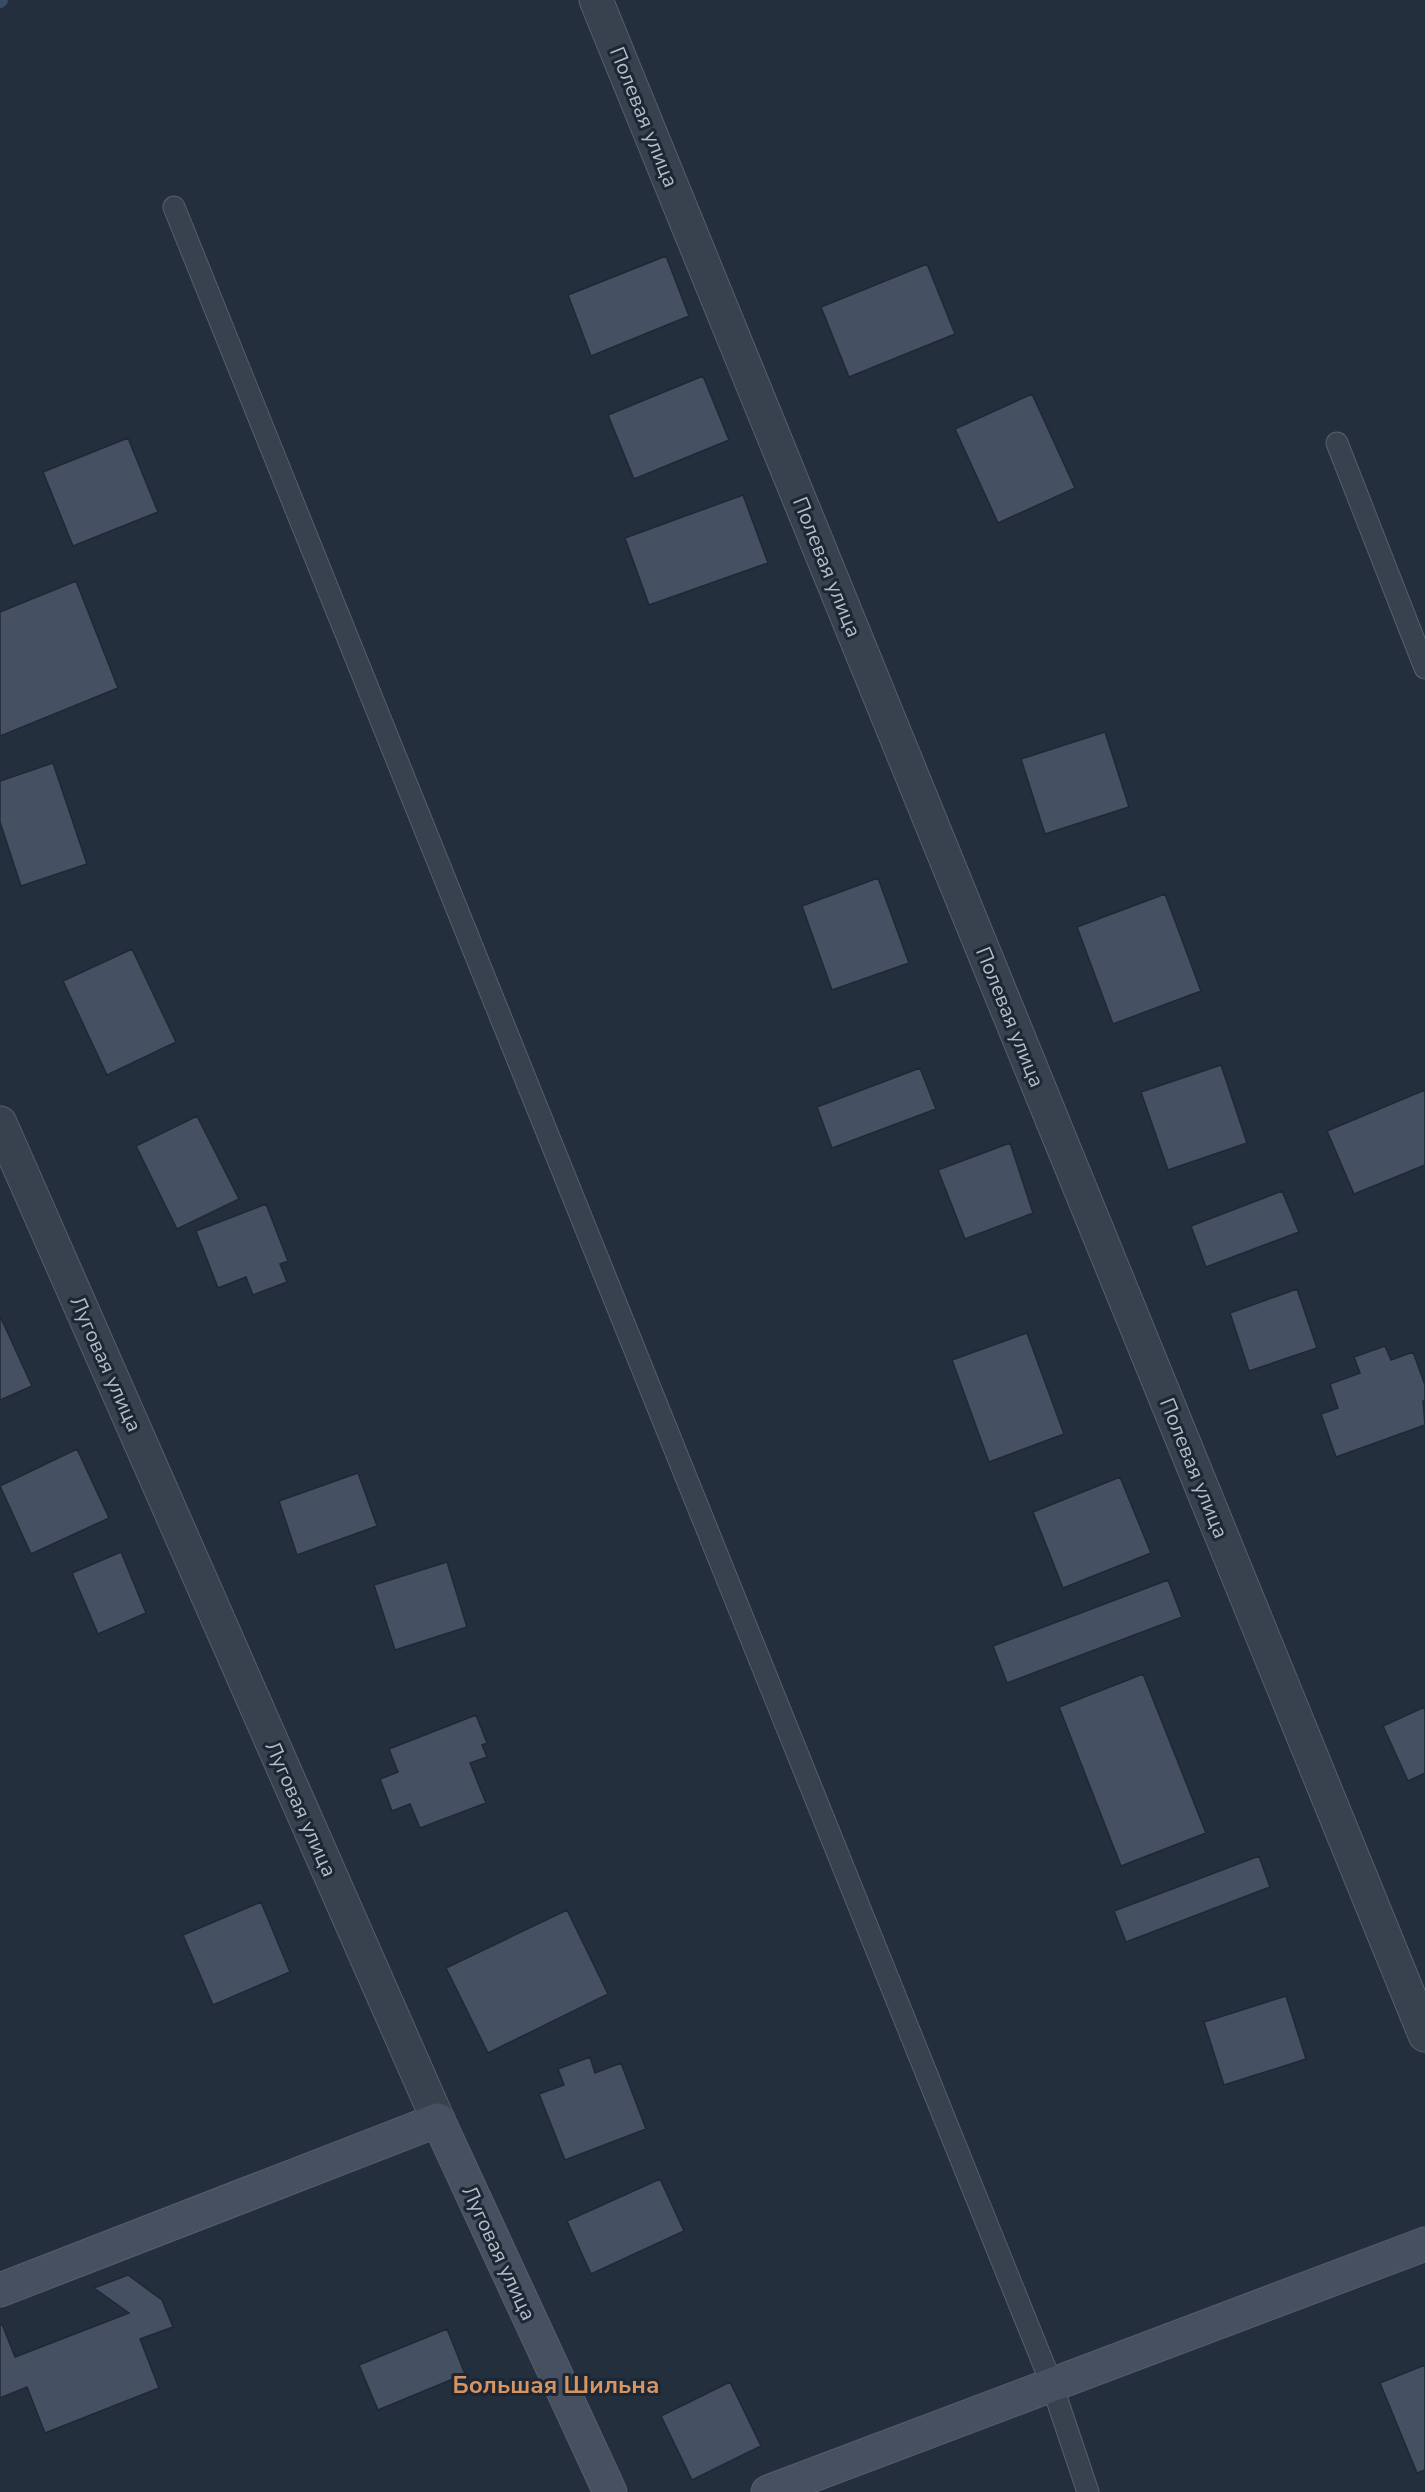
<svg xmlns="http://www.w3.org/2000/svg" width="1425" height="2492" font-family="'Nunito Sans',sans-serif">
<rect width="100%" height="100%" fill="#242f3e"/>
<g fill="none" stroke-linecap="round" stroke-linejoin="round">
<path stroke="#394c67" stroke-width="14" d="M 0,1 L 1,0"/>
</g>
<path fill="#455162" stroke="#1f2835" stroke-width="1.5" d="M 666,256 L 689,316 L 591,356 L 568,295 Z
M 927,264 L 955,334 L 849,377 L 821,307 Z
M 703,376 L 729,440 L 634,479 L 608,415 Z
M 1032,394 L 1075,488 L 998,523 L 955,429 Z
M 128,438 L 158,512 L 73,546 L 43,472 Z
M 743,495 L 768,563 L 649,605 L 625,538 Z
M 76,581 L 118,688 L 0,736 L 0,612 Z
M 1105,732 L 1129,807 L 1045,834 L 1021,759 Z
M 53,763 L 87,864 L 21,886 L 0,822 L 0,781 Z
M 878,878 L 909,963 L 832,990 L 802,906 Z
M 1165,894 L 1201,991 L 1113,1024 L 1077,927 Z
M 132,949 L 176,1042 L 107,1075 L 63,981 Z
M 1221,1065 L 1247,1143 L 1168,1170 L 1141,1092 Z
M 920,1068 L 936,1109 L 832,1148 L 817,1107 Z
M 1425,1090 L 1425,1165 L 1354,1194 L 1327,1131 Z
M 197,1116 L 239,1199 L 177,1229 L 136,1146 Z
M 1010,1143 L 1033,1213 L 965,1239 L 938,1170 Z
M 1282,1191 L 1299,1232 L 1206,1267 L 1191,1226 Z
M 266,1204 L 288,1261 L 280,1264 L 287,1282 L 253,1295 L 246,1277 L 218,1288 L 196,1231 Z
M 1297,1289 L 1317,1348 L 1249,1371 L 1230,1313 Z
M 0,1316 L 32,1386 L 0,1400 Z
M 1027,1333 L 1064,1434 L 989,1462 L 952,1360 Z
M 1385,1346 L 1391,1360 L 1413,1352 L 1425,1385 L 1425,1401 L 1423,1401 L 1425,1425 L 1336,1457 L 1321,1414 L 1338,1408 L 1330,1384 L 1360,1373 L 1354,1357 Z
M 77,1449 L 109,1518 L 31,1554 L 0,1486 Z
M 358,1473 L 377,1526 L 297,1555 L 279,1501 Z
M 1120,1477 L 1151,1553 L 1063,1588 L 1033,1512 Z
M 121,1552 L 146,1613 L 98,1634 L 72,1573 Z
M 447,1562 L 467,1627 L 395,1650 L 374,1585 Z
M 1168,1580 L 1182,1617 L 1007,1683 L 993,1646 Z
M 1143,1674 L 1206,1833 L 1121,1866 L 1059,1707 Z
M 1425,1707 L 1425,1773 L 1408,1781 L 1383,1726 Z
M 476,1715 L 487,1743 L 482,1745 L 487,1757 L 470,1763 L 486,1803 L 420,1828 L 410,1804 L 392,1811 L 380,1779 L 398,1772 L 389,1749 Z
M 1259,1856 L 1270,1887 L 1126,1942 L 1114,1911 Z
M 261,1902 L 290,1972 L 213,2005 L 183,1935 Z
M 567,1910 L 608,1994 L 488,2053 L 446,1968 Z
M 1286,1996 L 1306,2059 L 1224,2085 L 1204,2022 Z
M 590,2057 L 595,2073 L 621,2063 L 646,2129 L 565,2160 L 539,2094 L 564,2085 L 558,2069 Z
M 660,2179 L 684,2231 L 591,2274 L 567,2221 Z
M 128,2275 L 162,2300 L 173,2327 L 140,2339 L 159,2388 L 45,2433 L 27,2387 L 0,2398 L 0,2325 L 2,2324 L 15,2357 L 129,2313 L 94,2288 Z
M 447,2329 L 465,2374 L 378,2410 L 359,2365 Z
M 1425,2365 L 1425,2470 L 1417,2473 L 1380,2383 Z
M 730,2382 L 761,2446 L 692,2480 L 661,2416 Z"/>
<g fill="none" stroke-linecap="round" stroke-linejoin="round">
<defs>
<path id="lane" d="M 174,207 L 1052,2385 L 1088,2492
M 1337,443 L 1425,668"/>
<path id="street" d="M 596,0 L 1425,2035
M 0,1123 L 438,2120"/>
<path id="secondary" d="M 0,2290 L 438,2120 L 610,2492
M 768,2492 L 1425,2244"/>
</defs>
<use href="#lane" stroke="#565f6c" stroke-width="23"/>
<use href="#street" stroke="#565f6c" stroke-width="35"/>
<use href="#secondary" stroke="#565f6c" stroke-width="35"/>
<use href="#lane" stroke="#38414e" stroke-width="21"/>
<use href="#street" stroke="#38414e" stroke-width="33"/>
<use href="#secondary" stroke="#465061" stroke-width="33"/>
</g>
<g text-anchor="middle" stroke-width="6" stroke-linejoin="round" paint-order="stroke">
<g font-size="21" fill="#b4bcc9" stroke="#1d2633">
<text transform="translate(644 117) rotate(68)" y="7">Полевая улица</text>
<text transform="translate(827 567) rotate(68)" y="7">Полевая улица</text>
<text transform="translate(1010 1017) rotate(68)" y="7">Полевая улица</text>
<text transform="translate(106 1364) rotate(66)" y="7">Луговая улица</text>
<text transform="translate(1194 1468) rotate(68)" y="7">Полевая улица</text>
<text transform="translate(301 1809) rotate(66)" y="7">Луговая улица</text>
<text transform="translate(499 2253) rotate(65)" y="7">Луговая улица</text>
</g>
<g font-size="24" font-weight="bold" fill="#d59563" stroke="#1d2633">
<text x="556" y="2393">Большая Шильна</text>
</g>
</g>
</svg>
